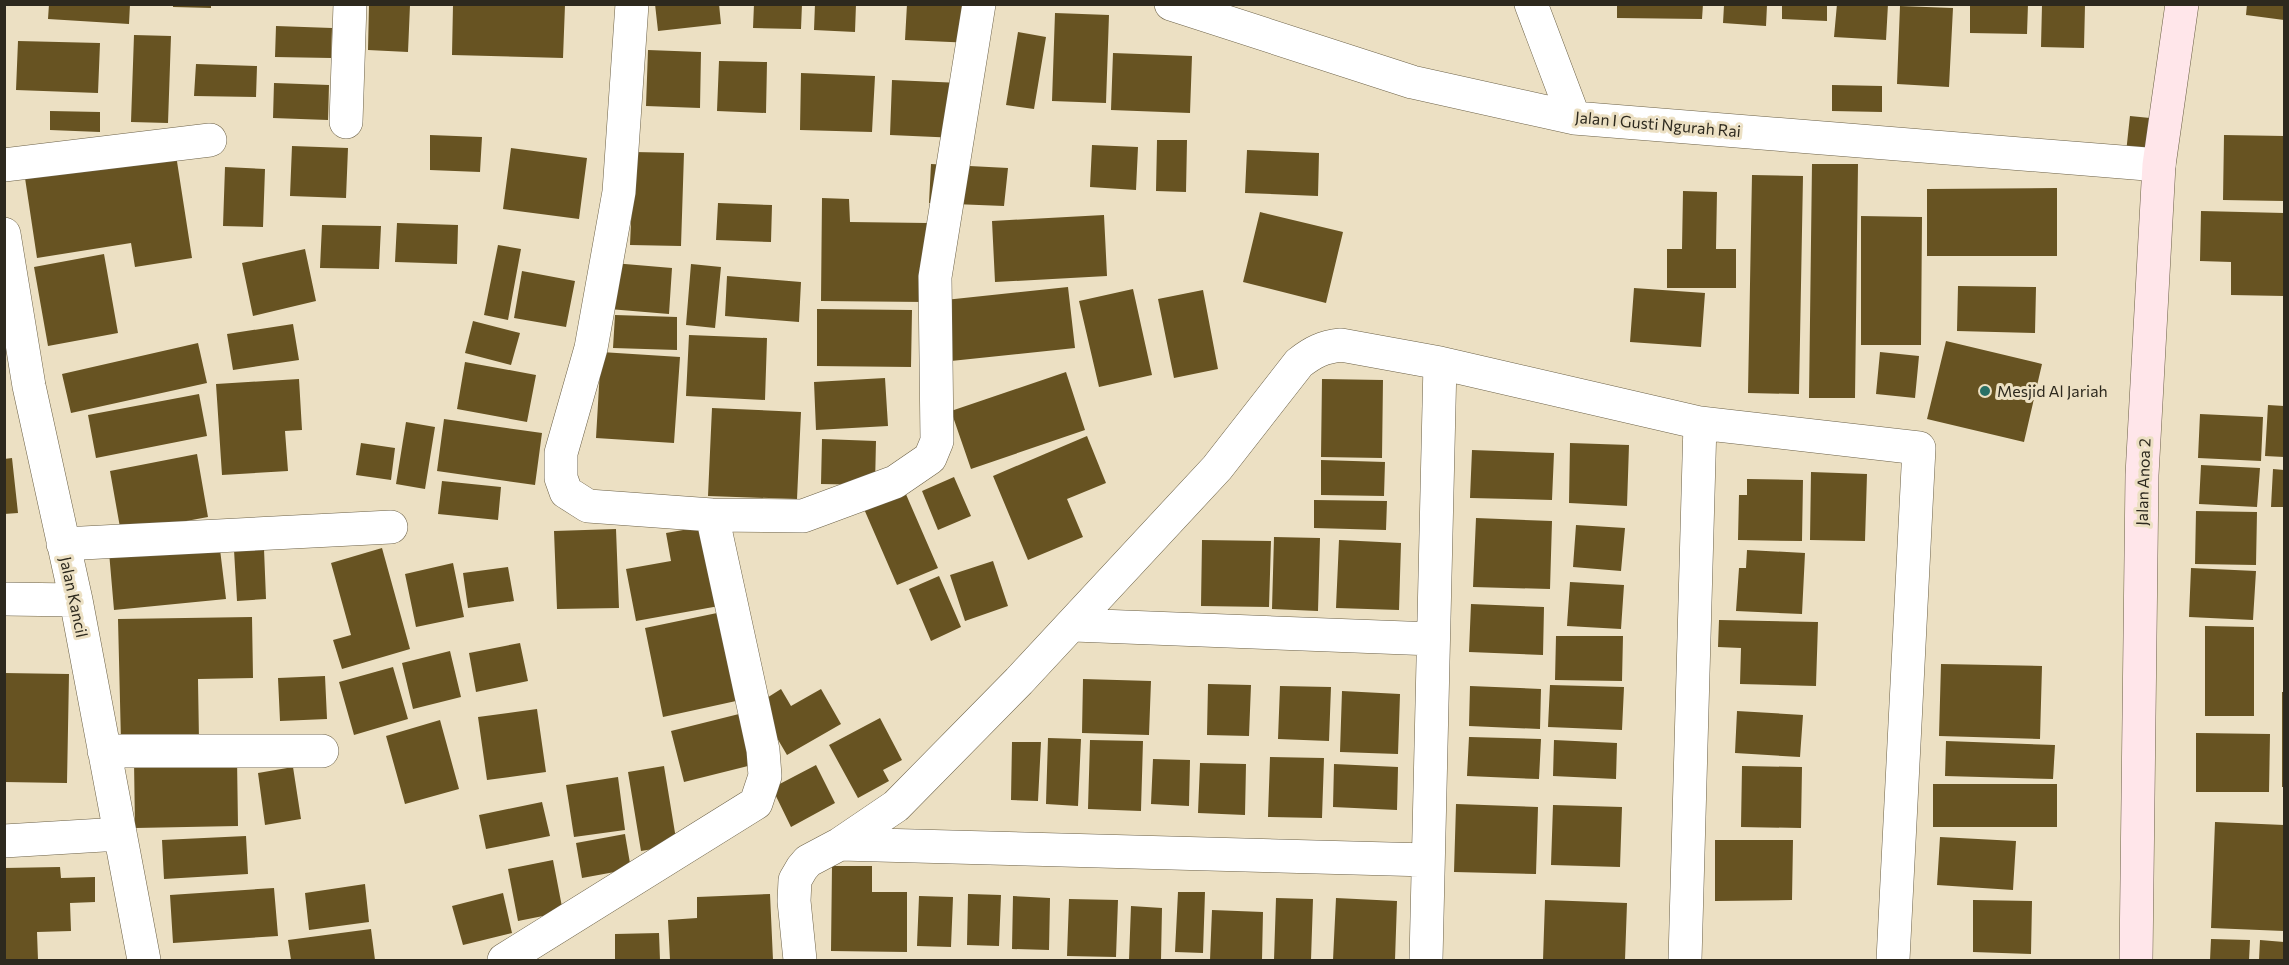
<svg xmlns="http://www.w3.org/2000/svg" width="2289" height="965" font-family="Commissioner,sans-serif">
<rect width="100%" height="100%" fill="#ece0c3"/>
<path fill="#675322" d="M 49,4 L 130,4 L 129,24 L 48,19 Z
M 173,4 L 211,4 L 211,8 L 173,7 Z
M 655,4 L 719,4 L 721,24 L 658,31 Z
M 754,4 L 802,4 L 801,29 L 753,28 Z
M 815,4 L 856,4 L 855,32 L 814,30 Z
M 907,4 L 974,4 L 973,43 L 905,40 Z
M 1617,4 L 1703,4 L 1702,19 L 1617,18 Z
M 1782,4 L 1827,4 L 1827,21 L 1782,19 Z
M 1837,4 L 1888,4 L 1886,40 L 1834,37 Z
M 1970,4 L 2028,4 L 2027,34 L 1970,33 Z
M 2247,4 L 2284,4 L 2284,20 L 2246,15 Z
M 369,5 L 410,5 L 408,52 L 368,50 Z
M 453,5 L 565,5 L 563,58 L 452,55 Z
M 1724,5 L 1767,5 L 1766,26 L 1723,23 Z
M 2042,5 L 2085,5 L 2084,48 L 2041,47 Z
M 1900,6 L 1953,8 L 1949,87 L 1897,84 Z
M 1055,13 L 1109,15 L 1106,103 L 1052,101 Z
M 276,26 L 332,28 L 331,58 L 275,57 Z
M 1018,32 L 1046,37 L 1034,109 L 1006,105 Z
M 134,35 L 171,36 L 168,123 L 131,122 Z
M 18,41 L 100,43 L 98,93 L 16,90 Z
M 648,50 L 701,52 L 700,108 L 646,106 Z
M 1113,53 L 1192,56 L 1190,113 L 1111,110 Z
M 719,61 L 767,62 L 766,113 L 717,111 Z
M 196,64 L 257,66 L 256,97 L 194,96 Z
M 801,73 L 875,76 L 872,132 L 800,130 Z
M 892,80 L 961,83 L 958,138 L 890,135 Z
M 274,83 L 329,85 L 328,120 L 273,118 Z
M 1832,85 L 1882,86 L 1882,112 L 1832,111 Z
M 50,111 L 100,112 L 100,132 L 50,130 Z
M 2130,116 L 2160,119 L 2156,164 L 2125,162 Z
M 430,135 L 482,137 L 480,172 L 430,170 Z
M 2224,135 L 2284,136 L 2284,201 L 2223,200 Z
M 1157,140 L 1187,140 L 1186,192 L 1156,191 Z
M 1092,145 L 1138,147 L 1136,190 L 1090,187 Z
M 292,146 L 348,148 L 346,198 L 290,196 Z
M 511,148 L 587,158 L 579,219 L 503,209 Z
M 1247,150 L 1319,153 L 1318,196 L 1245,193 Z
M 634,152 L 684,153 L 681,246 L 630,245 Z
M 176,155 L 192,258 L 135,267 L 131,243 L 37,258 L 25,178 Z
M 931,164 L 1008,168 L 1004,206 L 929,203 Z
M 1812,164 L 1858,164 L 1855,398 L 1809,398 Z
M 225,167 L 265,169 L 263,227 L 223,226 Z
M 1752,175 L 1803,176 L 1799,394 L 1748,393 Z
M 2057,188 L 2057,256 L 1927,256 L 1927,189 Z
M 1683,191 L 1717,192 L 1716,249 L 1736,249 L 1736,288 L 1667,288 L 1667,249 L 1682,249 Z
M 822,198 L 849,199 L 850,222 L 927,223 L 926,302 L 821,301 Z
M 718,203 L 772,205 L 771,242 L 716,240 Z
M 2201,211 L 2284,213 L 2284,296 L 2231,295 L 2231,262 L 2200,261 Z
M 1260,212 L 1343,232 L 1326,303 L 1243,282 Z
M 1104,215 L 1107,276 L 995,282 L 992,221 Z
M 1861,216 L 1922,217 L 1921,345 L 1861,345 Z
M 397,223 L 458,225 L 457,264 L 395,262 Z
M 322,225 L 381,226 L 379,269 L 320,268 Z
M 498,245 L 521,249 L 508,320 L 484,315 Z
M 305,249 L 316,301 L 253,316 L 242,263 Z
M 104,254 L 118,333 L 48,346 L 34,267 Z
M 613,263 L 672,268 L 669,314 L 609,309 Z
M 691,264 L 721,267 L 715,328 L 686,325 Z
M 522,271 L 575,281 L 566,327 L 514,318 Z
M 727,276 L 801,282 L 799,322 L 725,316 Z
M 1958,286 L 2036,287 L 2035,333 L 1957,331 Z
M 1068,287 L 1075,348 L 951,361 L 945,300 Z
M 1634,288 L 1705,293 L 1701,347 L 1630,342 Z
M 1133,289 L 1152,375 L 1099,387 L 1079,301 Z
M 1203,290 L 1218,369 L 1174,378 L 1158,299 Z
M 817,309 L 912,310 L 911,367 L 817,366 Z
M 615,315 L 677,317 L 677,350 L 613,348 Z
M 473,321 L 520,333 L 511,365 L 465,353 Z
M 293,324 L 299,360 L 233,370 L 227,334 Z
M 689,335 L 767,338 L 765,400 L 686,396 Z
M 1946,341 L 2042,364 L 2024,442 L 1927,419 Z
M 198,343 L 207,383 L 71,413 L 62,374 Z
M 601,352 L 680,357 L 674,443 L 596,438 Z
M 1880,352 L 1919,356 L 1915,398 L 1876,394 Z
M 465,362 L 536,375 L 527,422 L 457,409 Z
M 1066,372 L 1085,430 L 971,469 L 951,411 Z
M 885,378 L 888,426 L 816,430 L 814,382 Z
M 299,379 L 302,430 L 285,431 L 288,471 L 222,475 L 216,384 Z
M 1322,379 L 1383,380 L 1382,458 L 1321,457 Z
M 199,394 L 207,436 L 96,458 L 88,415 Z
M 2268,405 L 2284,406 L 2284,457 L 2265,456 Z
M 712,408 L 801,412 L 797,499 L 708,496 Z
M 2200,414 L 2263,417 L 2261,461 L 2198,458 Z
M 444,419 L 542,433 L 535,485 L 437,471 Z
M 406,422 L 435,427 L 425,489 L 396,484 Z
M 1087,436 L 1106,483 L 1067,499 L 1083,537 L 1028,560 L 993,476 Z
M 822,439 L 876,441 L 875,485 L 821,484 Z
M 361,443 L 395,448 L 391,480 L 356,475 Z
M 1570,443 L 1629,445 L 1627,506 L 1569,503 Z
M 1472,450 L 1554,453 L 1552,500 L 1470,498 Z
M 197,454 L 208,517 L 121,533 L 110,471 Z
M 12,458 L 18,513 L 4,514 L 4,459 Z
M 1321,460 L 1385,462 L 1384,496 L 1321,495 Z
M 2201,465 L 2260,468 L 2257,507 L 2199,504 Z
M 2273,469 L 2284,470 L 2284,507 L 2271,507 Z
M 1811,472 L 1867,474 L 1865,541 L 1810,540 Z
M 954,477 L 971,516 L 938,530 L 922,491 Z
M 1747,479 L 1803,480 L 1802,541 L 1738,540 L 1739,495 L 1747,495 Z
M 442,481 L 501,487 L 498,520 L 438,514 Z
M 905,492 L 938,568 L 897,585 L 864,509 Z
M 1314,500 L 1387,501 L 1386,530 L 1314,528 Z
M 2196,511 L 2257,512 L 2256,565 L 2195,564 Z
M 1476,518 L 1552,521 L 1550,589 L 1473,587 Z
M 1576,525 L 1625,528 L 1621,571 L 1573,567 Z
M 706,526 L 719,606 L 636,621 L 626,569 L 671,561 L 666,533 Z
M 616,529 L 619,608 L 557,609 L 554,531 Z
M 1274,537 L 1320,538 L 1318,611 L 1272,609 Z
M 1202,540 L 1271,541 L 1269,607 L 1201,606 Z
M 1339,540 L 1401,543 L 1399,610 L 1336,608 Z
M 219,541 L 226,599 L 114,610 L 109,552 Z
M 382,548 L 410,649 L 342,669 L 333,640 L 351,635 L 331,563 Z
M 264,549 L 266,599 L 237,601 L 234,550 Z
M 1747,550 L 1805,553 L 1802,614 L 1736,611 L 1739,568 L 1746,568 Z
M 993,561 L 1008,606 L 965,621 L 950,575 Z
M 453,563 L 464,617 L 416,627 L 405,574 Z
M 508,567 L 514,601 L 468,608 L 463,573 Z
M 2191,568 L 2256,571 L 2253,620 L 2189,617 Z
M 939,576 L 961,627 L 931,641 L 909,589 Z
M 1570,582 L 1624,585 L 1621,629 L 1567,626 Z
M 1471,604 L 1544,607 L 1543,655 L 1469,652 Z
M 717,613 L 736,701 L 663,717 L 645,628 Z
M 252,617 L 253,678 L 198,679 L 199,741 L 121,742 L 118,619 Z
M 1719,620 L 1818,622 L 1816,686 L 1740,684 L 1741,648 L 1718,647 Z
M 2205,626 L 2254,627 L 2254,716 L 2205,716 Z
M 1556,636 L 1623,636 L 1622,681 L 1555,680 Z
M 520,643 L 528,681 L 476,692 L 469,653 Z
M 450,651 L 461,697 L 413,709 L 402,663 Z
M 1941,664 L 2042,666 L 2040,739 L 1939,736 Z
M 393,667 L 408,719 L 354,735 L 339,682 Z
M 4,673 L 69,674 L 67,783 L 4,782 Z
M 325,676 L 327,719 L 280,721 L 278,678 Z
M 1083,679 L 1151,681 L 1149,735 L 1082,733 Z
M 1208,684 L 1251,685 L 1249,736 L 1207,735 Z
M 1550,685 L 1624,687 L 1622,730 L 1548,727 Z
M 1280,686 L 1331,687 L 1329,741 L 1278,739 Z
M 1470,686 L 1541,689 L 1540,729 L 1469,726 Z
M 781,689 L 791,706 L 821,689 L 841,724 L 787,755 L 757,704 Z
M 1342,691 L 1400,694 L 1398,754 L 1340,752 Z
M 2282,692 L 2284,692 L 2284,787 L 2282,787 Z
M 537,709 L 546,772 L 487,780 L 478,717 Z
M 1737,711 L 1803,715 L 1800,757 L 1735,753 Z
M 739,714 L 752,765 L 684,782 L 671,731 Z
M 880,718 L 902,760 L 883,770 L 889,781 L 858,798 L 829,745 Z
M 440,720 L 459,789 L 405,804 L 386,736 Z
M 2196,733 L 2270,734 L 2269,792 L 2196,792 Z
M 1469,737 L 1541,739 L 1539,779 L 1467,776 Z
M 1048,738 L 1081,739 L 1078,806 L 1046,804 Z
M 1090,740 L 1143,741 L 1141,811 L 1088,809 Z
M 1554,740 L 1617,743 L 1616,779 L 1553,776 Z
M 1946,741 L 2055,745 L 2053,779 L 1945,776 Z
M 1012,742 L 1041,742 L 1038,801 L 1011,800 Z
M 1270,757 L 1324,758 L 1322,818 L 1268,817 Z
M 237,758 L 238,826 L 135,828 L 134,761 Z
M 1153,759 L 1190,760 L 1189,806 L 1151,804 Z
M 1200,763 L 1246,764 L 1245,815 L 1198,813 Z
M 1334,764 L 1398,767 L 1397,810 L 1333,807 Z
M 816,765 L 835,803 L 791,827 L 772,788 Z
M 664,766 L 677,845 L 641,851 L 628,772 Z
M 1742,766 L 1802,767 L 1801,828 L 1741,827 Z
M 293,767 L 301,819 L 265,825 L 258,773 Z
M 618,777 L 625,830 L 574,837 L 566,785 Z
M 1933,784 L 2057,784 L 2057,827 L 1933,827 Z
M 542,802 L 550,836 L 486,849 L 479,815 Z
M 1456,804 L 1538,807 L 1536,874 L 1454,872 Z
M 1553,805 L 1622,807 L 1620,867 L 1551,865 Z
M 2215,822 L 2284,825 L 2284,931 L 2211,928 Z
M 625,834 L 631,869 L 582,878 L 576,843 Z
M 246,836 L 248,874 L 164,879 L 162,840 Z
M 1940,837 L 2016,841 L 2013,890 L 1937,885 Z
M 1715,840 L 1793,840 L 1792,900 L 1715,901 Z
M 553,860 L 563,912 L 518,921 L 508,869 Z
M 832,866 L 872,866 L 872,892 L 907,892 L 907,952 L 831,951 Z
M 60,867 L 61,878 L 95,877 L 95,902 L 70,903 L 71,931 L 37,932 L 38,960 L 4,960 L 4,868 Z
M 365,884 L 369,922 L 309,930 L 305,893 Z
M 274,888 L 278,936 L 173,943 L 170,895 Z
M 1178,892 L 1205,892 L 1203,953 L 1175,952 Z
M 503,893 L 512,933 L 463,945 L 452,906 Z
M 770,894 L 773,960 L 670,960 L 668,920 L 697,918 L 697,897 Z
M 968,894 L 1001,895 L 999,946 L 967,945 Z
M 919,896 L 953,897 L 951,947 L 917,946 Z
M 1013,896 L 1050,898 L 1049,950 L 1012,949 Z
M 1276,898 L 1313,899 L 1311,960 L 1274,960 Z
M 1336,898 L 1397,901 L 1395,960 L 1333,960 Z
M 1069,899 L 1118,900 L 1116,957 L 1067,956 Z
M 1545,900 L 1627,903 L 1625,960 L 1543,960 Z
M 1973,900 L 2032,901 L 2031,954 L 1973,952 Z
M 1131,906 L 1162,908 L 1161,960 L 1129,960 Z
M 1212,910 L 1263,912 L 1262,960 L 1210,960 Z
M 371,929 L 375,960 L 291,960 L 288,940 Z
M 659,933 L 660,960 L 615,960 L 615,934 Z
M 2211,939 L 2250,940 L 2249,960 L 2210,960 Z
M 2260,940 L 2284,942 L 2284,960 L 2259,960 Z"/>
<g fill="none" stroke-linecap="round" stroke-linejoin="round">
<defs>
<path id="street" d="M 632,4 L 619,192 L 591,348 L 561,453 L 561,478 L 566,492 L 588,506 L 712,515 L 803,516 L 895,482 L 930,458 L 937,441 L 935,277 L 979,4
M 1171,4 L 1412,82 L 1574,118 L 2159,165
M 1531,4 L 1574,118
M 346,122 L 350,4
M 4,165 L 210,140
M 4,234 L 29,386 L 76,600 L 144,960
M 63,544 L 391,527
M 4,599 L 76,600
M 1074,625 L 1433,639
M 104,751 L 322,751
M 4,841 L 120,834
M 840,844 L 1428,860
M 504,960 L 756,803 L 765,776 L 763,750 L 712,515
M 800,960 L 794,901 L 795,880 L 802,868 L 808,861 L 840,844 L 896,806 L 1019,681 L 1217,468 L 1299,363 C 1313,352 1323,347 1341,345 L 1440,363 L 1700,423 L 1919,448 L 1893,960
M 1426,960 L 1440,363
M 1685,960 L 1700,423"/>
<path id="secondary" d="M 2136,960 L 2142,475 L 2159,165 L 2182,4"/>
</defs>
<use href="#street" stroke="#6c6147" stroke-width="34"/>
<use href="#secondary" stroke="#6c6147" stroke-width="34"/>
<use href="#street" stroke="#fff" stroke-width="33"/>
<use href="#secondary" stroke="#ffe6ea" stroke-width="33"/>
</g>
<circle fill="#297066" stroke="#ece0c3" stroke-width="2" cx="1985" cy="391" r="6"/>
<g text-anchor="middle" stroke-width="6" stroke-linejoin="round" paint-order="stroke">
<g font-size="16" fill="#2d291e" stroke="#ece0c3">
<text transform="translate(1658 124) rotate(5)" y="6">Jalan I Gusti Ngurah Rai</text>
<text transform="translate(2143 482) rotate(-88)" y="6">Jalan Anoa 2</text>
<text transform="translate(74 597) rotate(78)" y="6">Jalan Kancil</text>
</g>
<g font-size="16" fill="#2d291e" stroke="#ece0c3" text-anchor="start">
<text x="1997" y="397">Mesjid Al Jariah</text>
</g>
</g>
<rect width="2289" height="965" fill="none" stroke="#2d291e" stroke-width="12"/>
</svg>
